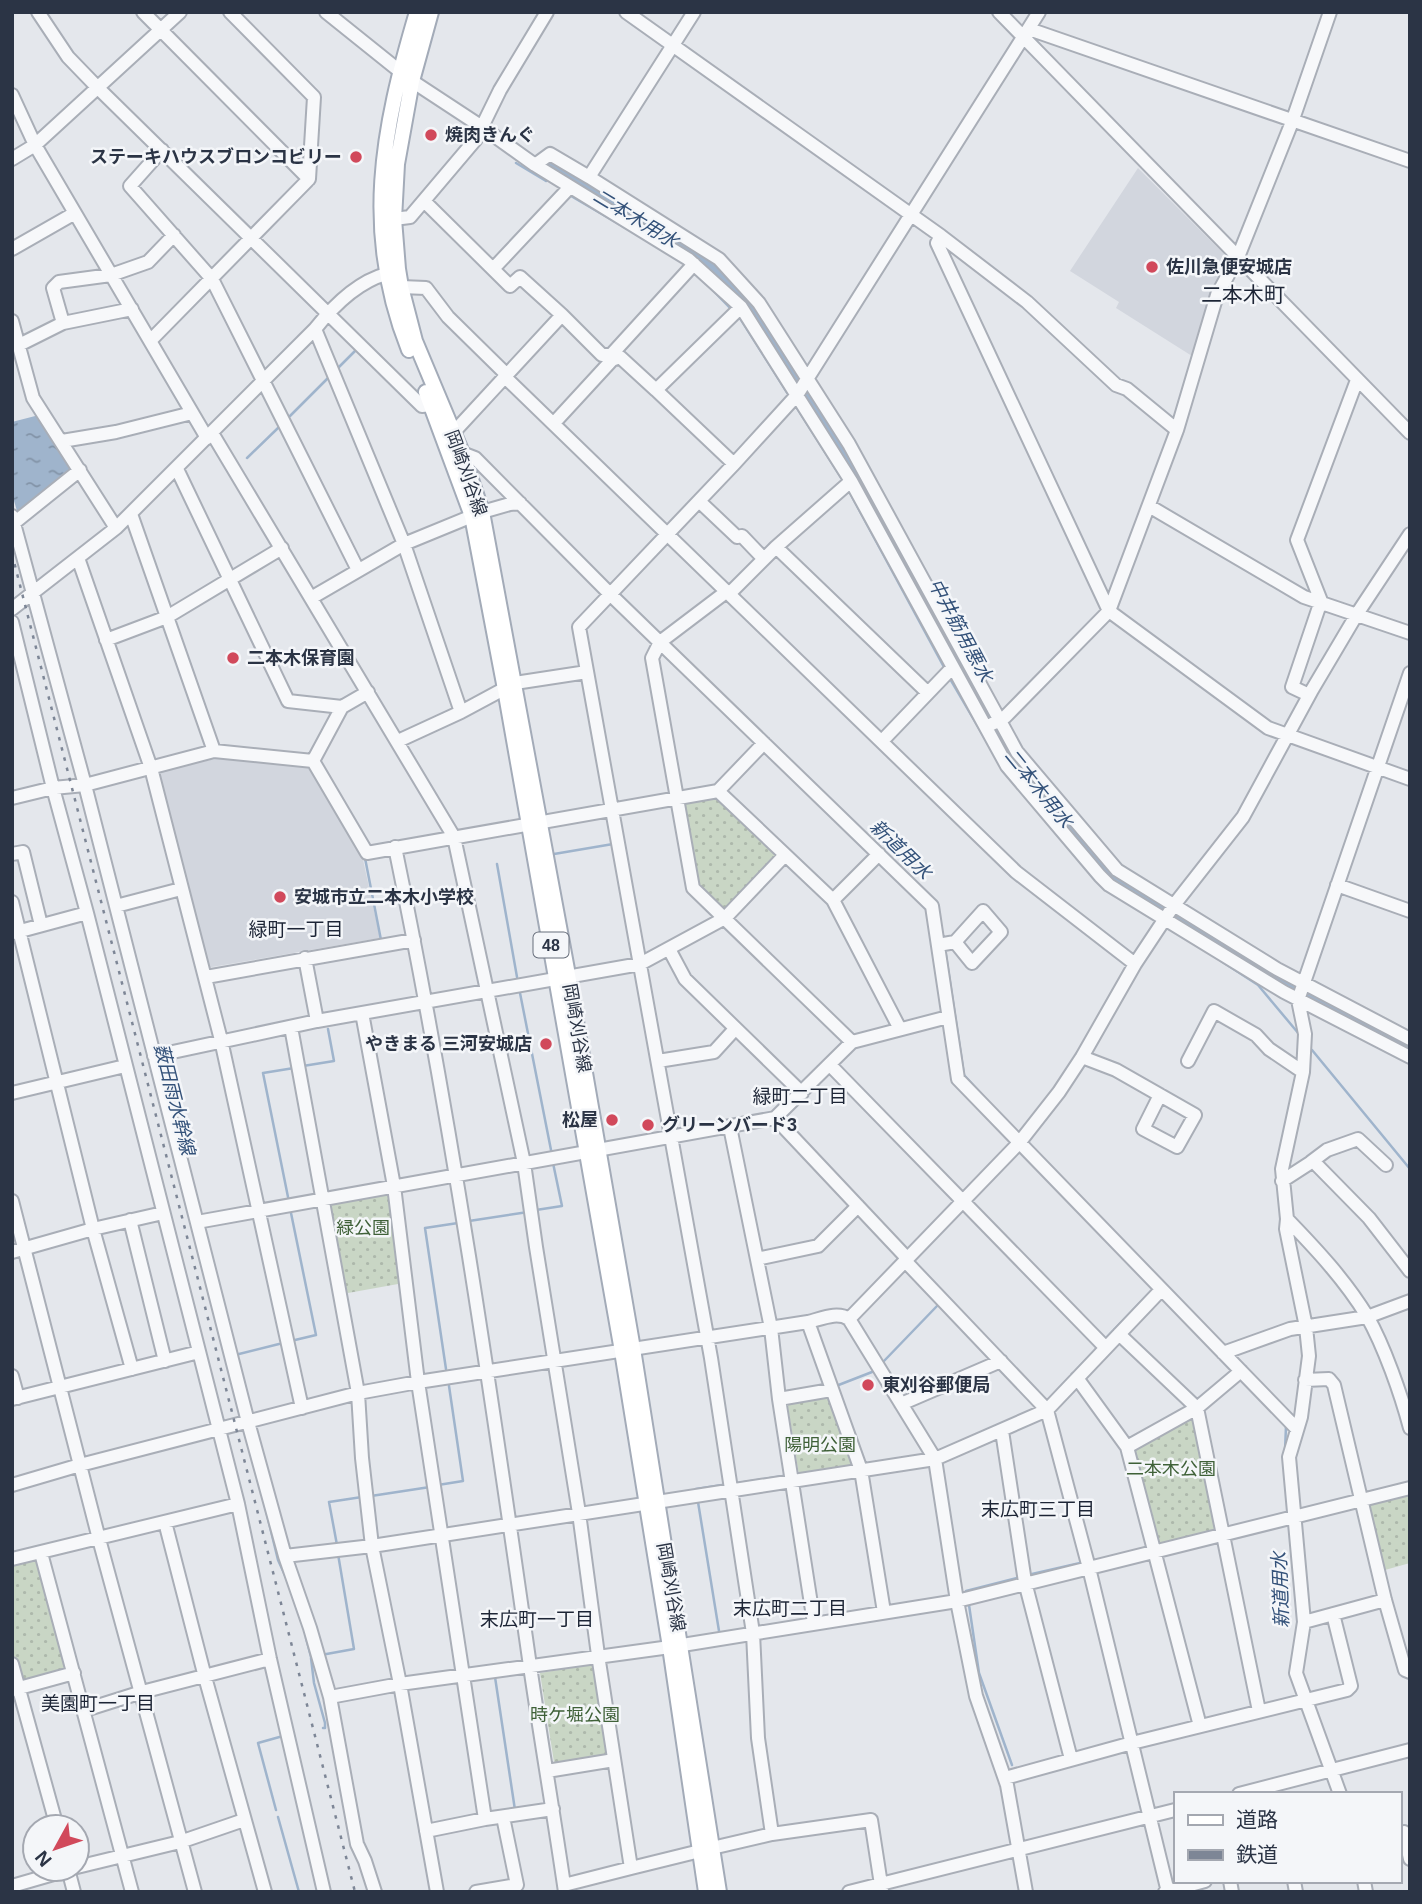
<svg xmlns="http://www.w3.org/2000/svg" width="1422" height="1904" font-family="Arial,'Noto Sans JP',sans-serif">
<defs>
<pattern id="grass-dots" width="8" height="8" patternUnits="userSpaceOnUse" patternTransform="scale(1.75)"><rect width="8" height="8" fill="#c9d6c5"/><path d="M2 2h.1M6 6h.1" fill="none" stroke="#adb8ab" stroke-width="1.8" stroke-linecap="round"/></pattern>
<pattern id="water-ripples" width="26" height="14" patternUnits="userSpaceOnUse" patternTransform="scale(1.75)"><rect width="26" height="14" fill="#9fb4cc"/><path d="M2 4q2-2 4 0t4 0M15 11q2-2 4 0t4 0" fill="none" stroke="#8293a7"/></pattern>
</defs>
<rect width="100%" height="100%" fill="#e4e7ec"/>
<path fill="#d2d6de" d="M 1138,168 L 1232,262 L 1208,302 L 1192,356 L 1116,308 L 1119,302 L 1070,271 Z
M 224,757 L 308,764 L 362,855 L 380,938 L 206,968 L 157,772 Z"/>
<path fill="url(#grass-dots)" d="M 714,795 L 776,853 L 777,857 L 726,910 L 722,910 L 697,886 L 682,805 L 684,801 Z
M 387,1192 L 390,1196 L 402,1281 L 398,1284 L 348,1293 L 344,1290 L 328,1205 L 331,1202 Z
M 829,1395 L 856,1466 L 799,1475 L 787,1401 Z
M 1193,1416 L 1215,1530 L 1157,1544 L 1133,1448 Z
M 1410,1493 L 1410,1563 L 1385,1570 L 1369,1501 Z
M 36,1557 L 69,1667 L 66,1671 L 24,1683 L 21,1681 L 12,1648 L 12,1563 Z
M 595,1664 L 611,1755 L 557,1766 L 554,1762 L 540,1673 Z"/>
<path fill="url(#water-ripples)" d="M 39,415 L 73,471 L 21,513 L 17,511 L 12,494 L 12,422 Z"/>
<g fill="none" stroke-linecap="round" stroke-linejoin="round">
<path stroke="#9fb4cc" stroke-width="2.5" d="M 516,163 L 546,181
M 571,196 L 641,237
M 702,279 L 730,308
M 738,315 L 788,394
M 337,369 L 358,348
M 797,408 L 842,479
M 290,416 L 330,376
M 247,458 L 278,428
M 850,493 L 945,669
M 617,592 L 645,619
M 949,677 L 990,747
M 554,854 L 613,844
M 365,858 L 381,940
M 497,864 L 517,977
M 945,949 L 964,1075 L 987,1100
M 1221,961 L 1258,985 L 1299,1034
M 520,993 L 552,1155
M 1312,1050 L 1410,1169
M 303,1066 L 334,1061 L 328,1029
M 288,1197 L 263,1073 L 294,1068
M 536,1210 L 562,1206 L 553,1163
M 291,1213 L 316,1335 L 295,1340
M 469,1221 L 528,1212
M 1107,1337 L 1153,1289
M 235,1355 L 279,1344
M 884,1361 L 937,1306
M 446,1369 L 425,1228 L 458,1223
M 836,1386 L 872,1372
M 1050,1398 L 1096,1349
M 1284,1424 L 1286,1426 L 1285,1451
M 738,1483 L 783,1476
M 438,1485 L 463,1481 L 449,1386
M 696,1489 L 722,1485
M 262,1494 L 278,1560 L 288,1582
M 371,1496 L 430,1487
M 698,1502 L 719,1631
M 337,1545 L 329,1502 L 362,1497
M 1032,1574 L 1080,1563
M 966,1591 L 1017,1578
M 969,1605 L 979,1673 L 1012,1765
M 306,1638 L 311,1657
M 321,1655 L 354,1649 L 338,1554
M 313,1657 L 311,1658 L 314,1683 L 325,1723 L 325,1728 L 323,1728
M 495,1677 L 515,1810
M 276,1810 L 258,1743 L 283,1736
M 278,1817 L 299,1892"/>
<path stroke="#9fb4cc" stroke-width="10" d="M 548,161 L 684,245 L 713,265 L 751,306 L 844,451 L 1010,758 L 1109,873 L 1295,989 L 1410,1047"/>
<defs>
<path id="minor" d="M 38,12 L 68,57 L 98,88 L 422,406 L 431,405
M 143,12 L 309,179
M 326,12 L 412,81 L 482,127 L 535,165 L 688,259 L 741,307 L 851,481 L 1007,766 L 1100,876 L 1109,885 L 1284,992 L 1410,1057
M 626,12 L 941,236 L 1027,302 L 1116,385 L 1127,389 L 1177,430
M 694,12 L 589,177 L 719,259 L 759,303 L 849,444 L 1017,752 L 1117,870 L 1277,969 L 1410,1039
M 999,12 L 1410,433
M 1029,29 L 1410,161
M 12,95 L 35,145 L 207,438
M 162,150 L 130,186 L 212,279 L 358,570
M 12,159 L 35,145 L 180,12
M 535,165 L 550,154 L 589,177
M 424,201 L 510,286 L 520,277 L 562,315 L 602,355 L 611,355 L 612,360
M 394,219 L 410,217 L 476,139 L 500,90 L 547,12
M 941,236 L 937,243 L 1109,611 L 1268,728 L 1410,779
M 12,249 L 75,213
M 493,269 L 570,187
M 401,287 L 426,288 L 448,317 L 505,373 L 505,377 L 1016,872 L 1135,964
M 12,321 L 33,398 L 116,528
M 63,323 L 53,288 L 59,282 L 111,275 L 148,262 L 174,235
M 315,329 L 404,544 L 461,712
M 150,341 L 309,179 L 314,97 L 230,12
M 19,345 L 63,323 L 132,309
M 611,355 L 694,264
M 554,423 L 612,360 L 620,357 L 656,390
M 212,433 L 454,837 L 524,1163 L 536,1247 L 579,1513 L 598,1655 L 631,1868 L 700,1851
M 453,433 L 562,315
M 62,441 L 116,432 L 192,413
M 462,453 L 475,458 L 611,595 L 932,906 L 958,1079 L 1297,1429
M 734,464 L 656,390 L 741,307
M 177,469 L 288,701 L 342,707
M 699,501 L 737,537 L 742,536 L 764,559
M 1149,506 L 1304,597 L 1410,633
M 131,514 L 214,751
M 12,516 L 85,785 L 248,1422 L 285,1556 L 310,1628 L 330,1697 L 357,1844 L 365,1861 L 375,1892
M 14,523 L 80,470
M 776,547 L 928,693 L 882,741
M 78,558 L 151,768 L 221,1040 L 302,1408
M 726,592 L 660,642 L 652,658 L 693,888 L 852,1042
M 729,594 L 776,547 L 851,481
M 311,598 L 404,544 L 482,512 L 510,504 L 520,503
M 12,609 L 116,528 L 315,329 C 334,305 357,282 386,274
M 12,622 L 53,788 L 87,913 L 238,1504 L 12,1559
M 106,640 L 167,617 L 282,548
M 928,693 L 952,668
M 1309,695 L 1292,687 L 1321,601 L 1297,540 L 1357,380
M 992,724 L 1005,717 L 1109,611 L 1177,430 L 1217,295 L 1238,257 L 1292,122 L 1330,12
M 398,741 L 461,712 L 515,683 L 587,672
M 313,761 L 367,853 L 718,791 L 764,743
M 313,761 L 342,707 L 368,692
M 718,791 L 833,900 L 900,1029
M 12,798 L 53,788 L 85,785 L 214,751 L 313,761
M 395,847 C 451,1118 491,1392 530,1666 C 541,1741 554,1816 565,1892
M 12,854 L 23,852 L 41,925
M 1337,885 L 1410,911
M 833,900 L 879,854
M 12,902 L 93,1229 L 132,1369
M 116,906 L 181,889
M 13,933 L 87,913
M 938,945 L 955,942 L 972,963 L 1001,932 L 983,911 L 955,942
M 669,949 L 685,979 L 802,1093
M 305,958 L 317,1021
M 206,977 L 414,940
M 362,1013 L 394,1186 L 418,1382 L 485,1819
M 291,1027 L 358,1393 L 362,1458 L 372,1546 L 400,1684 L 330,1697
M 154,1056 L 317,1021 L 640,964 L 725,918 L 785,855
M 1082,1057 L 1116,1070 L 1195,1115 L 1177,1147 L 1143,1129 L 1160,1095
M 658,1061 L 714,1052 L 735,1029
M 1188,1061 L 1214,1011 L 1256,1035 L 1269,1049 L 1303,1072
M 830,1065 L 1106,1348
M 12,1093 L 125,1066
M 775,1118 L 905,1256 L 908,1264 L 1047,1410 L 1089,1568 L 1168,1892
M 730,1127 L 771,1328 L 779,1399 L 814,1623
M 1311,1162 L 1327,1150 L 1358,1139 L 1386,1165
M 1282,1181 L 1313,1161 L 1369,1218 L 1410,1271
M 12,1201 L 99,1539 L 195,1892
M 1287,1219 C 1316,1249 1345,1280 1367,1316 C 1384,1346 1401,1394 1410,1428
M 130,1220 L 165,1361
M 197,1222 L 775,1118 L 852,1042 L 948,1017
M 12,1252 L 93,1229 L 163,1213
M 757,1259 L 818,1246 L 858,1206
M 849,1319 L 1019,1143 L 1059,1092 L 1082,1057 L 1135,964 L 1174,905 L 1243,817 L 1312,690 L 1357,614 L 1410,534
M 808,1322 L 861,1470 L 884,1612
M 1119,1334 L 1197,1408 L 1259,1711
M 1223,1353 L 1290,1329 L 1367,1317 L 1410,1301
M 12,1376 L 18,1398
M 1077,1378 L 1127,1447 L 1200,1726
M 1305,1380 L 1329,1379 L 1334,1385 L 1385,1600 L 1405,1670 L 1410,1672
M 12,1399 L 199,1352
M 779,1399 L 831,1390
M 901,1404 L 1001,1361
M 1002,1431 L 1025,1582 L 1071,1759
M 1127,1447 L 1197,1408 L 1241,1371
M 12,1485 L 80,1465 L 358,1393 L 418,1382 L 808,1322 C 821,1319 837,1311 849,1319 L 935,1459 L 957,1601 L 976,1696 L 1007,1785 L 1026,1892
M 238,1504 L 270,1659 L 324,1892
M 165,1522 L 205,1677 L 265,1892
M 41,1553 L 132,1892
M 285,1556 L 372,1546 L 935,1459 L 1047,1410 L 1161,1290
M 1304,1622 L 1385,1600
M 12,1664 L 57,1827
M 12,1690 L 74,1673
M 85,1710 L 142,1692 L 270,1659
M 547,1771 L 614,1760
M 1005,1778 L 1132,1743 L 1347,1690 L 1351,1686 L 1333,1614
M 1239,1794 L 1410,1750
M 1340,1794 L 1296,1673 L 1304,1622 L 1289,1457 L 1301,1417 L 1309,1356 L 1306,1327 L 1286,1229 L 1287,1219 L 1282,1169 L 1303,1072 L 1305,1034 L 1298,1000 L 1410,673
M 426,1831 L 485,1819 L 553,1809
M 1404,1832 L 1410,1859
M 772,1834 L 758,1738 L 753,1633 L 711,1358 L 579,627 L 734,464 L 797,395 L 1039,12
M 712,1848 L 772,1834 L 871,1820 L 882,1891
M 77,1867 L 180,1842 L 244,1820
M 68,1869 L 74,1892
M 1230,1881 L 1232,1892
M 1294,1881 L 1296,1892
M 1364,1881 L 1366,1892
M 564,1885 L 631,1868
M 12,1886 L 71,1869
M 437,1892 L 400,1684 L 670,1647 L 957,1601 L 1410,1488
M 476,1892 L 517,1885 L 503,1817
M 849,1892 L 1175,1810
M 1165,1892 L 1205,1881"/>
<path id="major" d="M 431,12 L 412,81 L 397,164 L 394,219 L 398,269 L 401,287 L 415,341 L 462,453 L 482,512 L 568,975 L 633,1349 L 719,1892
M 409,350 C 362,232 382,130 417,12
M 426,392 L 472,516 L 505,689 L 622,1351 L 670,1647 L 706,1892"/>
</defs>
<use href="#minor" stroke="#a9aeb7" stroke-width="16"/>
<use href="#major" stroke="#a3abb8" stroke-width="18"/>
<use href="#minor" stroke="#f7f8fa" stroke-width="12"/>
<use href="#major" stroke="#fff" stroke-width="14"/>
<path stroke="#7d8696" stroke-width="2.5" stroke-dasharray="3.5 7" stroke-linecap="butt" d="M 12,554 L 355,1892"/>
</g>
<g fill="#d1495b" stroke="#f4f6f9" stroke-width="2.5">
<circle cx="431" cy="135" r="7"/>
<circle cx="356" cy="157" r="7"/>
<circle cx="1152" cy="267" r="7"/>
<circle cx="233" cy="658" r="7"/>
<circle cx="280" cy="897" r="7"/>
<circle cx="546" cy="1044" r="7"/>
<circle cx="612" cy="1120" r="7"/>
<circle cx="648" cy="1125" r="7"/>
<circle cx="868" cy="1385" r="7"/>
</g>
<g text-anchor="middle" stroke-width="5" stroke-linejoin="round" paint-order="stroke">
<rect fill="#f4f6f9" stroke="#676e7b" stroke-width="2" x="533.5" y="932.5" width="35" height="25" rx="5"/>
<g font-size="16" font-weight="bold" fill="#2b3445">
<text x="551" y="951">48</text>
</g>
<g font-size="18" font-weight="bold" fill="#2b3445" stroke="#f4f6f9" text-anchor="start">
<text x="445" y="141">焼肉きんぐ</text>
<text x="342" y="163" text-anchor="end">ステーキハウスブロンコビリー</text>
<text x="1166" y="273">佐川急便安城店</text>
<text x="247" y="664">二本木保育園</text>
<text x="294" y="903">安城市立二本木小学校</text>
<text x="532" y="1050" text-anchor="end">やきまる 三河安城店</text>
<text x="598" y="1126" text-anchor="end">松屋</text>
<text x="662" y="1131">グリーンバード3</text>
<text x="882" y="1391">東刈谷郵便局</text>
</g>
<g font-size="18" fill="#2b3445" stroke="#f4f6f9">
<text transform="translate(466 473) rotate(70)" y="6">岡崎刈谷線</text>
<text transform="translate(577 1028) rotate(80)" y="6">岡崎刈谷線</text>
<text transform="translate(671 1587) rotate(80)" y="6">岡崎刈谷線</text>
</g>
<g font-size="18" fill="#3f6138" stroke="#f4f6f9">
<text x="363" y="1234">緑公園</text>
<text x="820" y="1451">陽明公園</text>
<text x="1171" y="1475">二本木公園</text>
<text x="575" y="1721">時ケ堀公園</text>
</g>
<g font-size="19" font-style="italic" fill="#34527a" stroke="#f4f6f9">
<text transform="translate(636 218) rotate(31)" y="7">二本木用水</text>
<text transform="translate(961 630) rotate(62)" y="7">中井筋用悪水</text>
<text transform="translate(1039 788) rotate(51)" y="7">二本木用水</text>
<text transform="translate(901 849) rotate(44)" y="7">新道用水</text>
<text transform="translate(175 1099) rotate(76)" y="7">薮田雨水幹線</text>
<text transform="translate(1280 1590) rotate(-92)" y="7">新道用水</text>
</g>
<g font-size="19" fill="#1d2536" stroke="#f4f6f9">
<text x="296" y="936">緑町一丁目</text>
<text x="800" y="1103">緑町二丁目</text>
<text x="1038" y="1516">末広町三丁目</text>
<text x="790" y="1615">末広町二丁目</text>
<text x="537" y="1626">末広町一丁目</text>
<text x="98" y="1710">美園町一丁目</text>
</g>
<g font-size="21" fill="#1d2536" stroke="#f4f6f9">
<text x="1243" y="302">二本木町</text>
</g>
</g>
<rect width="1422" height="1904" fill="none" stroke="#2b3445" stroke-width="28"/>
<rect x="1174" y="1792" width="228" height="91" fill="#f4f6f9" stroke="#a4a8b1" stroke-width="2"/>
<rect x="1188" y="1815" width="35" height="10" fill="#ffffff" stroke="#a4a8b1" stroke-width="2"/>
<text x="1236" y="1827" font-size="21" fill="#2b3445">道路</text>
<rect x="1188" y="1850" width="35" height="10" fill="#7d8696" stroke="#a4a8b1" stroke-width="2"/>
<text x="1236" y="1862" font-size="21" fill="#2b3445">鉄道</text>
<g transform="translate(56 1848) rotate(230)"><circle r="33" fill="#f4f6f9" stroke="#a4a8b1" stroke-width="2"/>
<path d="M0-5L12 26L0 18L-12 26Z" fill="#d1495b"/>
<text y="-10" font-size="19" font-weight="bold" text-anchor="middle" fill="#2b3445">N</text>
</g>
</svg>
